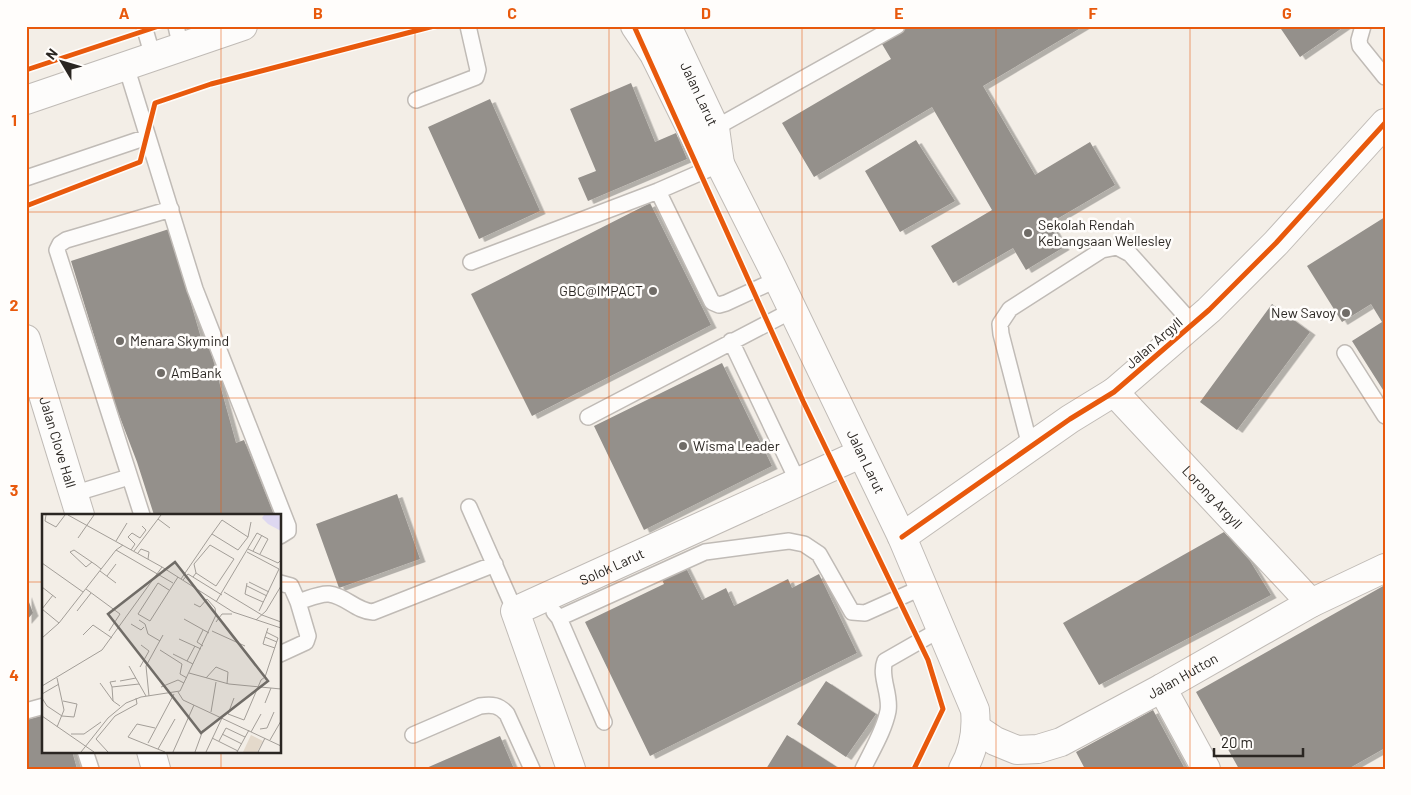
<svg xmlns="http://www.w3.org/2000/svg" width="1411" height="795" font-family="Barlow,sans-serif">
<defs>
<filter id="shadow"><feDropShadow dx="5.5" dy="3" stdDeviation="0" flood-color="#0004"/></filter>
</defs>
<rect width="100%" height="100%" fill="#f3eee7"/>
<path fill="#94908b" filter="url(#shadow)" d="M 901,26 L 1084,26 L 983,86 L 1035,175 L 1090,142 L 1115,185 L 1050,223 L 1064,247 L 1026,270 L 1013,248 L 953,283 L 931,246 L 992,210 L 932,107 L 814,177 L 782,123 L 891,59 L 879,39 Z
M 1279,26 L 1345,26 L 1300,57 Z
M 631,83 L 655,142 L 676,133 L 687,159 L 588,201 L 578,178 L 596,171 L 570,109 Z
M 490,99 L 540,211 L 479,239 L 428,127 Z
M 916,140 L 955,201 L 900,232 L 865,171 Z
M 650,203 L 711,325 L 532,416 L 471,294 Z
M 1385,217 L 1385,393 L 1352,341 L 1382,322 L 1371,304 L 1342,322 L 1307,266 Z
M 169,229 L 201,338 L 207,338 L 236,443 L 244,440 L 274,515 L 154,515 L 137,462 L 116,407 L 71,261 Z
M 1272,304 L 1310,332 L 1237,430 L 1200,402 Z
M 722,363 L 772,466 L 644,530 L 594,426 Z
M 397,494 L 420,559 L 339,588 L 316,524 Z
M 1224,532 L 1250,561 L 1271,595 L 1099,685 L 1063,623 Z
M 683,562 L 702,600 L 726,588 L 734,606 L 788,579 L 792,588 L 819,574 L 857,653 L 650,756 L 585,622 L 664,584 L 659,574 Z
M 1385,585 L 1385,748 L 1348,769 L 1239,769 L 1196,692 Z
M 26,594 L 33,613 L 26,621 Z
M 826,681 L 876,714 L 846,757 L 797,724 Z
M 1153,710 L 1185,769 L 1085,769 L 1076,752 Z
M 44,715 L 44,751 L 72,751 L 77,769 L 26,769 L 26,720 Z
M 787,735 L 840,769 L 766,769 Z
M 500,736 L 514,769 L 424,769 Z"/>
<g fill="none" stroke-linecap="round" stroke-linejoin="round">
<defs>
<path id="service" d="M 144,26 L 153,57
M 176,26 L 181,48
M 1363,26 L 1359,40 L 1360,46 L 1385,77
M 126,66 L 195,289 L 288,526 L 288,531 L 280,536
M 416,100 L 476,77 L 478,70 L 468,26
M 715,128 L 897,26
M 26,178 L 147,137
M 658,191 L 712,302 L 719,305 L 726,303 L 778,279
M 471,262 L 658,191 L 720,164
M 731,341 L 799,484
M 1345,353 L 1385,416
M 588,417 L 793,310
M 1030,446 L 1001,334 L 1000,324 L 1010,309 L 1102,250 L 1117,247 L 1130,254 L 1193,324
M 73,494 L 129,477
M 469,507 L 515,611
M 142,515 L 57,250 L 60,244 L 66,240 L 171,209
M 280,583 L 291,586 L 298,602 C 308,599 320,593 329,594 C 346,596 356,611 373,612 L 495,564
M 554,612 L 559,618 L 604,722
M 559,618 L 705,552 L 789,541 L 804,544 L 819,554 L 852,612 L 865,613 L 923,587
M 280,654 L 306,642 L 308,636 L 298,602
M 26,711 L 44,706
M 413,735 L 480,706 C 492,704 499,705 507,714 L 532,769
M 85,751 L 91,769
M 863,769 C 872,750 884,731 888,711 C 891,694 879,676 885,661 L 941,629"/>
<g id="minor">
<path id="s1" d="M 26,339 L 80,515"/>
<path id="s2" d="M 1114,392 L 1311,603"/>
<path d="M 1162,688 L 1206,769"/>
<path d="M 151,751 L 156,769"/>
<path id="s3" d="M 571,769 L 515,611 L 860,454"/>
</g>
<g id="tertiary">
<path d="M 902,537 L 1070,419 L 1114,392 L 1209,310 L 1276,243 L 1385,123"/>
<path id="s4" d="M 977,729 L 995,741 L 1017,750 L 1038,749 L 1061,742 L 1162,688 L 1311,603 L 1385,568"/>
</g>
<g id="secondary">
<path id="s5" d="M 635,26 L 654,54 L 698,143 L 720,164 L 772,267 L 902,537 L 975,710 C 977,731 974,750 963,769"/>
<path id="s6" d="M 667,26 L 715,128 L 720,164"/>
<path d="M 26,100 L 243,26"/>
</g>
</defs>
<use href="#service" stroke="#c0bbb6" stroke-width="18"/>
<use href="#minor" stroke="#c0bbb6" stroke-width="30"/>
<use href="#tertiary" stroke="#c0bbb6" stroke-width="30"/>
<use href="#secondary" stroke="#c0bbb6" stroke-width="30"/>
<use href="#service" stroke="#fdfcfb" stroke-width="15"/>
<use href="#minor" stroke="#fdfcfb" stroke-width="28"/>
<use href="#tertiary" stroke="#fdfcfb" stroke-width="28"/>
<use href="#secondary" stroke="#fdfcfb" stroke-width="28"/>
<defs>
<path id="cycleway" d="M 634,26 L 803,401 L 928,660 L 943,709 L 914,769
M 26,70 L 159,26
M 26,206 L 140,162 L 155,103 L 211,84 L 434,26
M 902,537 L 1070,419 L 1114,392 L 1209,310 L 1276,243 L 1385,123"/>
</defs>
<use href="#cycleway" stroke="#fffdfb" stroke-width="8"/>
<use href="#cycleway" stroke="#e8590c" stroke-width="5"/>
</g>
<path fill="none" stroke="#e8590c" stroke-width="1" stroke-opacity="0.55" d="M 221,26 L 221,515M 415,26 L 415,769M 609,26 L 609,769M 802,26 L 802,769M 996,26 L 996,769M 1190,26 L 1190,769M 26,212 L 1385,212M 26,398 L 1385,398M 26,582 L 44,582M 280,582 L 1385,582M 221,751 L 221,769"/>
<g fill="#706c67" stroke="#fffdfb" stroke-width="2">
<circle cx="1028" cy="233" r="5"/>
<circle cx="653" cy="291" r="5"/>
<circle cx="1346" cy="313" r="5"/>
<circle cx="120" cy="341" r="5"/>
<circle cx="161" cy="373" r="5"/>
<circle cx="683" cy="446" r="5"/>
</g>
<g text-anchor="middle" stroke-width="5" stroke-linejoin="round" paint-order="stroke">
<g font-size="14" fill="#2a2622" stroke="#fffdfb">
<text dy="5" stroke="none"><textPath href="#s6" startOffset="75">Jalan Larut</textPath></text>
<text transform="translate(1154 343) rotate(-41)" y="5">Jalan Argyll</text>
<text dy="5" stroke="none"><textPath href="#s1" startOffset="108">Jalan Clove Hall</textPath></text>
<text dy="5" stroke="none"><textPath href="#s5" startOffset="495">Jalan Larut</textPath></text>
<text dy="5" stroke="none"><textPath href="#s2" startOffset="144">Lorong Argyll</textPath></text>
<text dy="5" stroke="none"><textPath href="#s3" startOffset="274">Solok Larut</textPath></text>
<text dy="5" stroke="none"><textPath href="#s4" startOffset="229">Jalan Hutton</textPath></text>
</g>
<g font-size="14" fill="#2a2622" stroke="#fffdfb" text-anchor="start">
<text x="1038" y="230">Sekolah Rendah<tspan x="1038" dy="16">Kebangsaan Wellesley</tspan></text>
<text x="643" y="296" text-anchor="end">GBC@IMPACT</text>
<text x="1336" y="318" text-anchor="end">New Savoy</text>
<text x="130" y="346">Menara Skymind</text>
<text x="171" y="378">AmBank</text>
<text x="693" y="451">Wisma Leader</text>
</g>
</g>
<g transform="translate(42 514)">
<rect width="239" height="239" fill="#f3eee7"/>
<path d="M 209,221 L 221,227 L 215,238 L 201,238 Z" fill="#e4d9cb"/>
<path d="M 222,1 L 239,1 L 239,17 L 226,10 L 220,4 Z" fill="#ded8f1"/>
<path fill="none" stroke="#a39e98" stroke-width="1" d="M 4,1 L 3,7 L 14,13 L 23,1M 26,1 L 120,53 L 191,98 L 239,114M 116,5 L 128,14M 206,23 L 209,8M 36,24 L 52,1M 74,27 L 85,9M 206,35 L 236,49 L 239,46M 74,36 L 131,69M 89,36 L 93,30 L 86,23 L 90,19 L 98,24 L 104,16 L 100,12M 92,37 L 119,1M 211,37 L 220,21M 205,38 L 237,55 L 217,97M 96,39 L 99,35 L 107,38 L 106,45M 50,48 L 44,53 L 28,38 L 32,36 L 54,51 L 59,55M 0,49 L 41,78M 58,57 L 74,69M 65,62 L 74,50M 151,63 L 154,59 L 152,50 L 168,31 L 192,45 L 174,72 L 154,59M 139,65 L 167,24 L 180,6 L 206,23 L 196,36 L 170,20M 141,66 L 146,60 L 180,81M 207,68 L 227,78M 205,69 L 203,80 L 221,88M 205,72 L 225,82M 0,73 L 14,84M 44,75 L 78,100 L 67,117M 127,76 L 116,69 L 96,100 L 108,107 L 136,63M 182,78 L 220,101 L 239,108M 11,81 L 0,95 L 17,109M 174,88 L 215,19 L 226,25 L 218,40M 152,90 L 158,93 L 165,85M 35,97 L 49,79M 142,105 L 167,119M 97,106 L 103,110 L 106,120 L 118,127M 214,106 L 224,97 L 239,72M 174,108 L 180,100 L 190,100M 89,110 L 99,116 L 102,113M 226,114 L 223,123 L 235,128M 161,116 L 155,128 L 161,132M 170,117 L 203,132M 41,121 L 51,111 L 70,124M 223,123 L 221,130 L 233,134M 0,124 L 17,109 L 74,36 L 81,31M 137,125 L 159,135M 118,136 L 140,150 L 138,160 L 145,164M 131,140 L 151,150M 145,147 L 153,132M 87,152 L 104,182M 98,153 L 107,137 L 99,131M 147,159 L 187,170 L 239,175M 15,164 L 22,196 L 15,213M 164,164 L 174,153 L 186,158 L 185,170M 74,167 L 68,168 L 70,173 L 97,170M 78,167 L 94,164M 58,169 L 71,187M 0,172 L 60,136 L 120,53M 70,173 L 71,187 L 78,192M 119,173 L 136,166 L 142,169M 136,178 L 141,186 L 239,232M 0,180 L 17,170M 107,182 L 104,152 L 121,121M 0,184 L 5,192 L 20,202 L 32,203 L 35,190 L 21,187M 192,184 L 186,200 L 202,206 L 219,166 L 223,163 L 236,124 L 224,118M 223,189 L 229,174M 169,198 L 174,168M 0,202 L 52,238M 113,214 L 95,210 L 86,223 L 123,238M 218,215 L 225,214 L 232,198M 209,218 L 219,200M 29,220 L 42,220 L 59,208M 180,220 L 200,230M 170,224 L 196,237M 228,226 L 239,207M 177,227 L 184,214 L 203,223M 106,229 L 132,180M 116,235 L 133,205M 39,238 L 66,204 L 84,189 L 99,183 L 138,177 L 174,101 L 173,94 L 165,85M 66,238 L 54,225 L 73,202 L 95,190 L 94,184M 131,238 L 152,191M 153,238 L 161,216M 164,238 L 180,204M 195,238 L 207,216M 216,238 L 223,224"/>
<path fill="#706c67" fill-opacity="0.15" stroke="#706c67" stroke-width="2.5" d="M 133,48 L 226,167 L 159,219 L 66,100 Z"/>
<rect width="239" height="239" fill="none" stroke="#2a2622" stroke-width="2.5"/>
</g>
<rect width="1411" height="795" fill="none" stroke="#fffdfb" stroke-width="55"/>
<g transform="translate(62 62) rotate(308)" stroke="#fffdfb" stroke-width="4" paint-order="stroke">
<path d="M0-4L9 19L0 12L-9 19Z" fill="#2a2622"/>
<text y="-8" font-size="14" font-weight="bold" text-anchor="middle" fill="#2a2622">N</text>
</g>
<path d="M1214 748v8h89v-8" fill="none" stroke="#2a2622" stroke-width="2.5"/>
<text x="1221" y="748" font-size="15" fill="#2a2622" stroke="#fffdfb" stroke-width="4" paint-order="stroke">20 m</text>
<rect x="28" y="28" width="1356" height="740" fill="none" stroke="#e8590c" stroke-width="2"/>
<g font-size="16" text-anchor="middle" font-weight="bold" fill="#e8590c">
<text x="124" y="19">A</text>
<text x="318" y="19">B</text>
<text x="512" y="19">C</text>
<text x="706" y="19">D</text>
<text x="899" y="19">E</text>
<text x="1093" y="19">F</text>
<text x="1287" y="19">G</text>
<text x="14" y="126">1</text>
<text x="14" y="311">2</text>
<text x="14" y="496">3</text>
<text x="14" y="681">4</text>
</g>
</svg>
